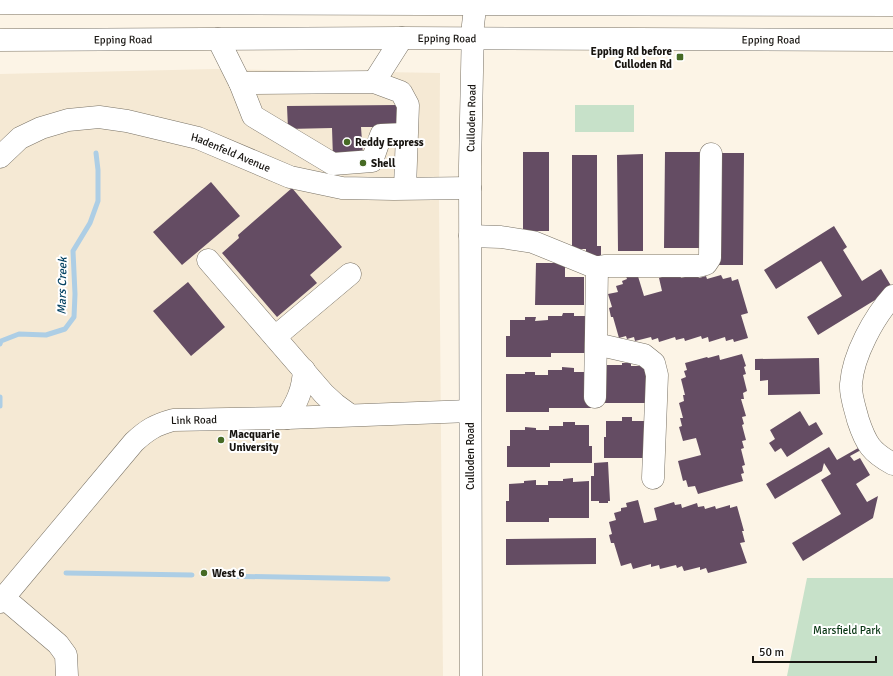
<svg xmlns="http://www.w3.org/2000/svg" width="893" height="676" font-family="Signika,sans-serif">
<rect width="100%" height="100%" fill="#fcf4e6"/>
<path fill="#f5e9d4" d="M 215,69 L 440,73 L 439,201 L 443,676 L 0,676 L 0,74 Z"/>
<path fill="#c7e1c9" d="M 575,105 L 634,105 L 634,132 L 575,132 Z
M 807,578 L 893,578 L 893,676 L 787,676 Z"/>
<g fill="none" stroke-linecap="round" stroke-linejoin="round">
<path stroke="#adcee5" stroke-width="5" d="M 0,344 L 1,341 L 19,334 L 46,335 L 65,329 L 74,317 L 75,294 L 73,251 L 90,223 L 98,201 L 98,170 L 96,153
M 0,397 L 0,406
M 66,573 L 192,575
M 219,576 L 388,579"/>
</g>
<path fill="#644c63" d="M 398,105 L 398,127 L 361,127 L 363,156 L 333,158 L 332,128 L 288,129 L 287,106 Z
M 523,152 L 549,152 L 549,231 L 523,231 Z
M 665,152 L 707,152 L 706,248 L 664,248 Z
M 720,153 L 744,153 L 743,265 L 718,265 Z
M 643,154 L 643,251 L 618,251 L 617,155 Z
M 572,155 L 597,155 L 597,246 L 601,246 L 601,257 L 586,257 L 586,249 L 572,249 Z
M 211,182 L 240,216 L 182,265 L 153,232 Z
M 292,188 L 342,247 L 310,275 L 317,283 L 277,317 L 222,253 L 239,238 L 238,235 Z
M 834,226 L 847,247 L 843,250 L 862,281 L 881,269 L 893,289 L 818,335 L 807,317 L 842,296 L 821,261 L 776,289 L 764,270 Z
M 536,263 L 565,263 L 565,277 L 584,277 L 584,305 L 535,305 Z
M 637,273 L 644,296 L 662,291 L 659,278 L 674,273 L 680,275 L 681,278 L 697,274 L 699,278 L 706,276 L 707,279 L 721,275 L 723,279 L 731,277 L 732,281 L 738,279 L 748,313 L 741,315 L 748,338 L 734,342 L 733,339 L 726,341 L 725,337 L 709,342 L 708,337 L 702,339 L 701,336 L 685,341 L 684,338 L 676,340 L 675,337 L 659,342 L 658,338 L 652,340 L 651,337 L 635,341 L 634,337 L 627,339 L 626,336 L 619,338 L 613,317 L 611,317 L 609,308 L 612,307 L 608,294 L 618,292 L 616,286 L 623,284 L 622,281 L 627,279 L 626,276 Z
M 188,282 L 225,327 L 191,356 L 153,311 Z
M 563,313 L 574,313 L 574,316 L 589,316 L 591,353 L 551,353 L 551,357 L 506,357 L 506,336 L 510,336 L 510,320 L 525,320 L 525,317 L 536,317 L 535,321 L 548,320 L 548,316 L 562,316 Z
M 742,354 L 746,366 L 744,367 L 746,374 L 743,375 L 747,391 L 743,393 L 744,399 L 741,399 L 746,416 L 742,417 L 744,424 L 742,425 L 746,440 L 742,441 L 744,448 L 741,449 L 745,465 L 742,466 L 744,473 L 741,474 L 743,481 L 698,494 L 695,486 L 688,487 L 686,480 L 683,481 L 678,461 L 701,455 L 696,438 L 683,441 L 679,427 L 682,426 L 680,418 L 683,418 L 679,403 L 684,401 L 683,395 L 685,395 L 681,379 L 686,377 L 684,371 L 687,370 L 685,363 L 707,357 L 708,358 L 719,355 L 720,360 Z
M 819,358 L 820,394 L 768,395 L 768,380 L 760,381 L 760,370 L 755,370 L 755,359 Z
M 622,363 L 631,363 L 631,366 L 647,366 L 650,403 L 603,403 L 606,365 L 622,365 Z
M 562,367 L 574,368 L 574,372 L 589,372 L 591,388 L 591,408 L 549,408 L 549,412 L 506,412 L 506,374 L 525,374 L 525,372 L 535,372 L 535,375 L 548,375 L 548,370 L 562,370 Z
M 800,411 L 809,426 L 816,422 L 823,434 L 787,457 L 781,448 L 775,452 L 769,443 L 775,439 L 770,430 Z
M 622,417 L 632,417 L 632,421 L 648,421 L 650,458 L 604,458 L 604,437 L 606,437 L 606,421 L 622,421 Z
M 563,422 L 575,422 L 575,425 L 589,425 L 589,446 L 592,446 L 592,463 L 550,463 L 550,467 L 507,467 L 507,446 L 510,446 L 510,430 L 525,430 L 525,427 L 536,428 L 536,430 L 549,430 L 549,426 L 563,426 Z
M 829,447 L 837,460 L 860,447 L 861,450 L 850,456 L 854,461 L 860,458 L 870,475 L 856,484 L 867,502 L 878,496 L 873,518 L 803,561 L 792,543 L 841,514 L 821,480 L 831,474 L 824,463 L 822,471 L 775,499 L 766,484 Z
M 608,462 L 610,501 L 608,501 L 608,503 L 599,503 L 599,501 L 591,501 L 591,476 L 594,476 L 594,463 Z
M 573,478 L 573,482 L 589,481 L 589,518 L 549,518 L 549,522 L 506,522 L 506,501 L 509,501 L 509,484 L 524,483 L 524,481 L 536,480 L 536,485 L 548,485 L 548,481 L 563,481 L 563,479 Z
M 638,500 L 644,523 L 657,520 L 654,508 L 674,502 L 675,505 L 681,504 L 682,508 L 697,503 L 698,507 L 704,506 L 705,509 L 715,506 L 716,509 L 730,505 L 730,508 L 737,506 L 744,531 L 742,531 L 745,542 L 740,543 L 747,563 L 708,573 L 706,568 L 700,570 L 700,567 L 684,571 L 682,566 L 677,568 L 676,565 L 660,569 L 659,565 L 651,567 L 651,564 L 633,569 L 631,563 L 621,566 L 614,543 L 611,543 L 609,535 L 612,534 L 609,522 L 616,520 L 614,513 L 621,511 L 621,508 L 627,507 L 626,503 Z
M 596,538 L 596,564 L 506,565 L 506,539 Z"/>
<g fill="none" stroke-linecap="round" stroke-linejoin="round">
<defs>
<g id="minor">
<path d="M 218,39 L 240,83 L 253,116 L 333,164 L 372,161 L 381,135 L 406,134"/>
<path d="M 374,82 L 402,38"/>
<path d="M 240,83 L 374,82 L 401,92 L 408,105 L 405,188"/>
<path id="s1" d="M 0,157 L 20,138 L 41,128 L 68,120 L 99,117 L 127,121 L 198,138 L 290,177 L 342,188 L 394,189 L 470,188"/>
<path d="M 470,236 L 501,237 L 533,242 L 597,268 L 604,266 L 699,266 L 706,264 L 710,258 L 711,154"/>
<path d="M 208,260 L 324,394 L 335,404 L 350,415"/>
<path d="M 893,296 C 874,317 853,355 851,384 C 850,395 855,408 858,420 C 866,444 871,452 893,464"/>
<path d="M 275,337 L 350,274"/>
<path d="M 596,344 L 644,355 L 654,363 L 657,375 L 653,478"/>
<path d="M 595,397 L 597,268"/>
<path d="M 287,418 C 297,402 303,390 304,370"/>
<path d="M 4,598 L 58,644 L 66,655 L 67,676"/>
<path id="s2" d="M 0,602 L 134,442 C 147,430 155,425 173,420 L 287,418 L 470,411"/>
<path id="s3" d="M 471,676 L 470,166 L 473,25 L 476,0"/>
</g>
<g id="major">
<path d="M 0,3 L 893,5"/>
<path id="s4" d="M 0,40 L 402,38 L 893,40"/>
</g>
</defs>
<use href="#minor" stroke="#797265" stroke-width="23"/>
<use href="#major" stroke="#797265" stroke-width="23"/>
<use href="#minor" stroke="#fff" stroke-width="22"/>
<use href="#major" stroke="#fff" stroke-width="22"/>
</g>
<g fill="#466a24" stroke="#fff" stroke-width="1.5">
<rect x="676" y="53" width="8" height="8" rx="2"/>
<circle cx="347" cy="142" r="4"/>
<circle cx="363" cy="163" r="4"/>
<circle cx="221" cy="440" r="4"/>
<circle cx="204" cy="573" r="4"/>
</g>
<g text-anchor="middle" stroke-width="4" stroke-linejoin="round" paint-order="stroke">
<g font-size="11" fill="#171410" stroke="#fff">
<text dy="4" stroke="none"><textPath href="#s4" startOffset="123">Epping Road</textPath></text>
<text dy="4" stroke="none"><textPath href="#s4" startOffset="447">Epping Road</textPath></text>
<text dy="4" stroke="none"><textPath href="#s4" startOffset="771">Epping Road</textPath></text>
<text dy="4" stroke="none"><textPath href="#s3" startOffset="558">Culloden Road</textPath></text>
<text dy="4" stroke="none"><textPath href="#s1" startOffset="247">Hadenfeld Avenue</textPath></text>
<text dy="4" stroke="none"><textPath href="#s2" startOffset="275">Link Road</textPath></text>
<text transform="translate(470 456) rotate(-90)" y="4">Culloden Road</text>
</g>
<g font-size="11" font-weight="bold" fill="#171410" stroke="#fff" text-anchor="start">
<text x="672" y="55" text-anchor="end">Epping Rd before<tspan x="672" dy="13">Culloden Rd</tspan></text>
<text x="355" y="146">Reddy Express</text>
<text x="371" y="167">Shell</text>
<text x="229" y="438">Macquarie<tspan x="229" dy="13">University</tspan></text>
<text x="212" y="577">West 6</text>
</g>
<g font-size="11" fill="#083613" stroke="#fff">
<text x="847" y="634">Marsfield Park</text>
</g>
<g font-size="12" font-style="italic" fill="#044262" stroke="#fff">
<text transform="translate(62 286) rotate(-89)" y="4">Mars Creek</text>
</g>
</g>
<path d="M753 656v6h123v-6" fill="none" stroke="#171410" stroke-width="2"/>
<text x="759" y="656" font-size="12" fill="#171410" stroke="#ffffff" stroke-width="3" paint-order="stroke">50 m</text>
</svg>
